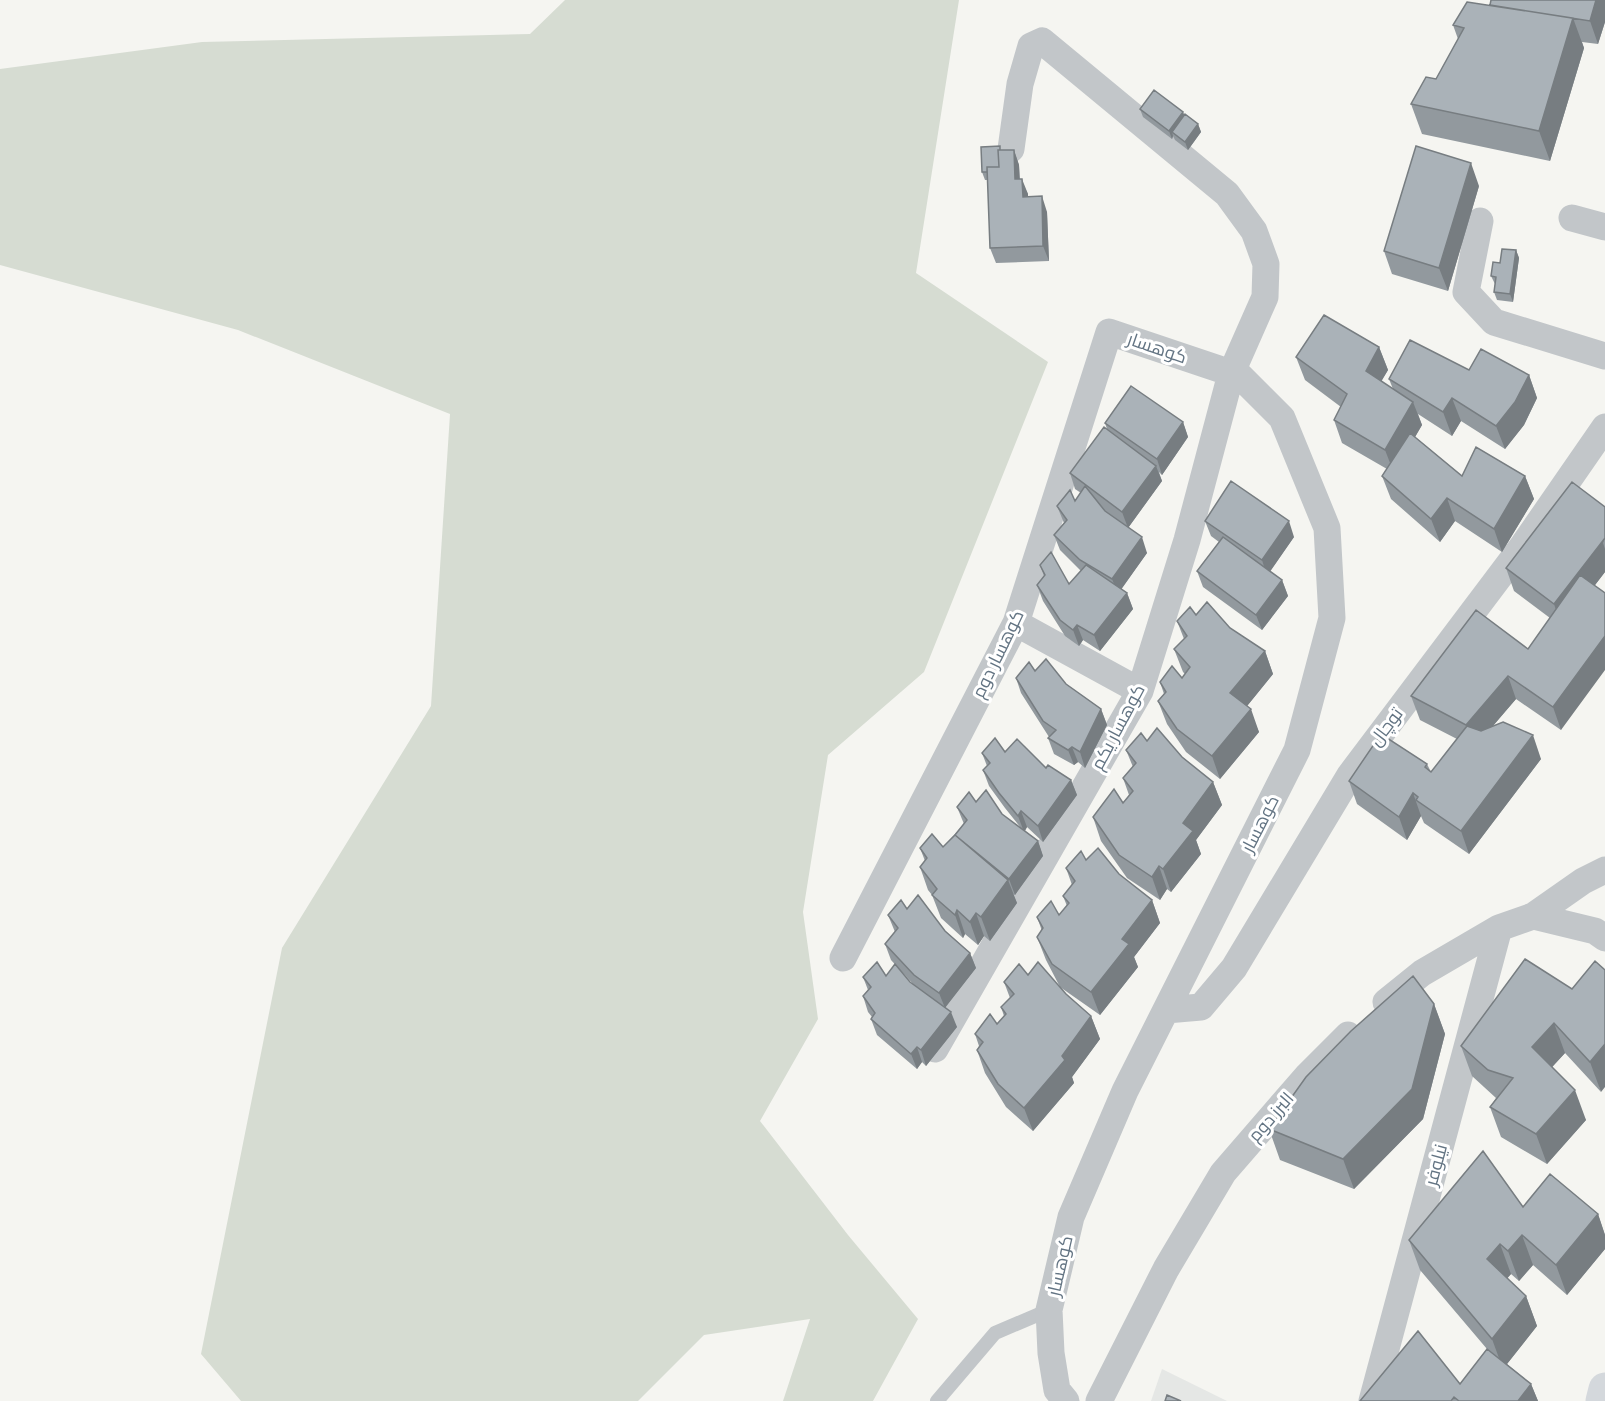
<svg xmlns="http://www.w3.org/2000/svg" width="1605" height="1401" font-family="Manrope,Cairo,sans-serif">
<rect width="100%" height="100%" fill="#f5f5f1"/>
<path fill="#e5e7e5" d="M 1162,1369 L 1227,1401 L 1151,1401 Z"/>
<path fill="#d6dcd2" d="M 565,0 L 959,0 L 916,273 L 1048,362 L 924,672 L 828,755 L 803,912 L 818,1019 L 760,1121 L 848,1235 L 918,1319 L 873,1401 L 783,1401 L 810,1319 L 704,1335 L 638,1401 L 241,1401 L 201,1354 L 282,948 L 431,706 L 450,414 L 238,330 L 0,265 L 0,69 L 202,42 L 530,34 Z"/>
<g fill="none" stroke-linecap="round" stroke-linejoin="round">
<path stroke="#c2c6c9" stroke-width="14" d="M 937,1401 L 995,1333 L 1049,1310"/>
<path stroke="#c2c6c9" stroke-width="27" d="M 1572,218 L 1605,227
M 1480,221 L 1466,292 L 1494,322 L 1605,356
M 1016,623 L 1140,691
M 1533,916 L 1595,931 L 1605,938
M 843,958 L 1016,623 L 1109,332 L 1240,376 L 1282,418 L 1327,528 L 1332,618 L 1297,750 L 1125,1091 L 1071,1217 L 1049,1310 L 1051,1353 L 1057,1390 L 1066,1401
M 1386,1002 L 1422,973 L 1499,928 L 1533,916 L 1583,881 L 1605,870
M 1166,1010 L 1201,1007 L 1234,968 L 1350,775 L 1524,544 L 1605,427
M 935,1049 L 1140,691 L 1187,540 L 1231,374 L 1265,297 L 1266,264 L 1254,231 L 1227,194 L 1042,41 L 1031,46 L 1020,84 L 1011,149
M 1099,1401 L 1166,1269 L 1223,1173 L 1307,1076 L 1348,1035
M 1372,1401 L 1499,928"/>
<path stroke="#d4d8dc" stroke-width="33" d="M 1602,1401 L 1605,1389"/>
</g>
<path fill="#92999e" d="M 1605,0 L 1605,22 L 1598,44 L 1582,42 L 1584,48 L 1550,161 L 1422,134 L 1411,104 L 1436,79 L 1458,39 L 1453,25 L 1490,5 Z
M 1140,109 L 1183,112 L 1184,115 L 1198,124 L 1201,132 L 1188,150 L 1175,140 L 1173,136 L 1172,139 L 1143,117 Z
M 1001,150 L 1014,150 L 1019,165 L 1020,179 L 1028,194 L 1028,197 L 1047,212 L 1049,261 L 996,263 L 990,248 L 988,180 L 985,180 L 982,172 Z
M 1479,186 L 1448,291 L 1392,274 L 1384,251 Z
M 1516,250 L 1519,258 L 1513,302 L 1497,300 L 1494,292 L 1495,284 L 1491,276 L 1500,263 Z
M 1379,347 L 1388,370 L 1381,381 L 1393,389 L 1389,379 L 1469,370 L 1529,375 L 1537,398 L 1524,425 L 1505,449 L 1461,421 L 1452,436 L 1418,414 L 1422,425 L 1415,437 L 1462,476 L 1525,476 L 1534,499 L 1502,552 L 1455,521 L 1440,542 L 1391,499 L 1382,476 L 1387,469 L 1342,443 L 1334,420 L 1341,407 L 1305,380 L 1296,357 Z
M 1183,422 L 1188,437 L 1162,475 L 1159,472 L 1162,481 L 1128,528 L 1147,553 L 1121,589 L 1127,593 L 1133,609 L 1100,651 L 1083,640 L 1079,646 L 1065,636 L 1043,601 L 1037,585 L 1044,576 L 1040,565 L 1069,584 L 1081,571 L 1060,550 L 1054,535 L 1064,523 L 1057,506 L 1075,501 L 1081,493 L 1075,489 L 1070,473 L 1107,429 L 1105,423 Z
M 1605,507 L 1605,572 L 1595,585 L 1561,730 L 1516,699 L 1492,727 L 1541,759 L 1469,854 L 1424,823 L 1421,816 L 1407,840 L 1357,804 L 1349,781 L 1427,764 L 1431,772 L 1457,739 L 1420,720 L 1411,696 L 1528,649 L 1550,618 L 1514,591 L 1506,568 Z
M 1205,521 L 1294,537 L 1270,571 L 1282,580 L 1288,596 L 1262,630 L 1203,587 L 1197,571 L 1219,542 L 1211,536 Z
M 1196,615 L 1230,628 L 1265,651 L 1273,674 L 1247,706 L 1259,732 L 1220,779 L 1186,752 L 1167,724 L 1158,701 L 1164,694 L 1160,682 L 1182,678 L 1185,674 L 1183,672 L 1174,649 L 1184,639 L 1177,621 Z
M 1035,671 L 1066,684 L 1101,709 L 1107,725 L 1085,768 L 1078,762 L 1074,765 L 1054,754 L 1048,738 L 1049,737 L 1021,693 L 1016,678 Z
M 1147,741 L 1182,757 L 1213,782 L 1222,805 L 1196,840 L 1201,854 L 1171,892 L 1167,889 L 1160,900 L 1127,878 L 1101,841 L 1093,817 L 1123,803 L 1129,795 L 1123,778 L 1133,767 L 1126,750 Z
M 1005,752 L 1046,768 L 1071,780 L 1077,795 L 1043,842 L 1027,827 L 1025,831 L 1038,841 L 1043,856 L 1015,895 L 1013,894 L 1017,903 L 990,941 L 984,936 L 978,945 L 965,934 L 963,938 L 941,918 L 932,895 L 928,890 L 920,867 L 925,861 L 920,848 L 943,847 L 964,824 L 957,807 L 976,802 L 1021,828 L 1005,808 L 989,786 L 983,770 L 987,766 L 982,753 Z
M 1086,860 L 1119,874 L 1152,900 L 1160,923 L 1134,957 L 1138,967 L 1100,1015 L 1060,987 L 1046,960 L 1037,937 L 1042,931 L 1037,917 L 1059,915 L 1067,906 L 1063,896 L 1072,885 L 1066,868 Z
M 907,909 L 945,931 L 970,953 L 976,968 L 945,1007 L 957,1027 L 926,1066 L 922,1062 L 917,1069 L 877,1035 L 871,1019 L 872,1017 L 868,1012 L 863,996 L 868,990 L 863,977 L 886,976 L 910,982 L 914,985 L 891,960 L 885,944 L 895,932 L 888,915 Z
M 1028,975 L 1066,994 L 1091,1016 L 1100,1039 L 1072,1077 L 1074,1083 L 1033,1131 L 1006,1107 L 985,1073 L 977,1050 L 979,1046 L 975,1034 L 997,1024 L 1004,1016 L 1001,1007 L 1010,998 L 1004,982 Z
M 1572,989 L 1601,1092 L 1565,1053 L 1552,1067 L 1586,1120 L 1547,1164 L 1501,1137 L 1490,1107 L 1496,1098 L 1472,1076 L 1461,1046 Z
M 1434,1004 L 1445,1034 L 1423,1119 L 1354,1189 L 1280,1160 L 1269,1129 Z
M 1523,1207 L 1598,1214 L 1605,1235 L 1605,1249 L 1567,1295 L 1533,1265 L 1519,1281 L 1511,1274 L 1507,1278 L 1526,1296 L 1537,1326 L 1507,1364 L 1531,1384 L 1538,1401 L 1360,1401 L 1460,1384 L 1487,1349 L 1420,1270 L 1409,1240 Z"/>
<path fill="#777d81" d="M 1596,0 L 1605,0 L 1605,22 L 1598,44 L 1590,21 Z
M 1573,18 L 1584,48 L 1550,161 L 1539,131 Z
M 1183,112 L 1186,120 L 1172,132 L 1173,136 L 1172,139 L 1169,131 Z
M 1198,124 L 1201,132 L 1188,150 L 1185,142 Z
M 1014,150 L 1019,165 L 1020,194 L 1015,179 Z
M 1471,163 L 1479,186 L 1448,291 L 1439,268 Z
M 1022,179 L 1028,194 L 1028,213 L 1023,197 Z
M 1042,196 L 1047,212 L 1049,261 L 1043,246 Z
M 1516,250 L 1519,258 L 1513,302 L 1510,294 Z
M 1379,347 L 1388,370 L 1374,394 L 1366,371 Z
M 1529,375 L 1537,398 L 1524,425 L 1505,449 L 1496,426 Z
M 1452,398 L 1461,421 L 1452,436 L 1443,412 Z
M 1413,402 L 1422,425 L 1394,473 L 1385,450 Z
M 1183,422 L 1188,437 L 1162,475 L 1157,459 Z
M 1156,466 L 1162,481 L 1128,528 L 1122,512 Z
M 1525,476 L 1534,499 L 1502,552 L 1494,529 Z
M 1447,498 L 1455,521 L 1440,542 L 1431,519 Z
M 1289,521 L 1294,537 L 1267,576 L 1262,560 Z
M 1142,537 L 1147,553 L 1118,594 L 1112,579 Z
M 1605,538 L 1603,543 L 1605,549 L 1605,572 L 1562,628 L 1554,604 Z
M 1282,580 L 1288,596 L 1262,630 L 1256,615 Z
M 1127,593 L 1133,609 L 1100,651 L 1094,635 Z
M 1077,625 L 1083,640 L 1079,646 L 1073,630 Z
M 1605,636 L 1605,670 L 1561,730 L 1553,707 Z
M 1265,651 L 1273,674 L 1239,716 L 1230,693 Z
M 1508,676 L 1516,699 L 1474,748 L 1466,725 Z
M 1101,709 L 1107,725 L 1085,768 L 1080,752 Z
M 1251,709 L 1259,732 L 1220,779 L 1212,756 Z
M 1533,735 L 1541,759 L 1469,854 L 1461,831 Z
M 1072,747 L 1078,762 L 1074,765 L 1068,750 Z
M 1071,780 L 1077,795 L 1043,842 L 1038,826 Z
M 1213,782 L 1222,805 L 1196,840 L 1201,854 L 1171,892 L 1163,869 L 1183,823 Z
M 1413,793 L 1421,816 L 1407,840 L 1399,817 Z
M 1021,811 L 1027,827 L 1024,832 L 1018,816 Z
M 1038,841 L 1043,856 L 1015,895 L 1009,879 Z
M 1159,866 L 1167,889 L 1160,900 L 1152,877 Z
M 1008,880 L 1017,903 L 990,941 L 981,917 Z
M 1152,900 L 1160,923 L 1134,957 L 1138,967 L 1100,1015 L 1091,992 L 1122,939 Z
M 957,910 L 965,934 L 963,938 L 955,915 Z
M 976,913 L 984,936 L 978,945 L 970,922 Z
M 970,953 L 976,968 L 945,1008 L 939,993 Z
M 1434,1004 L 1445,1034 L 1423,1119 L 1354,1189 L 1343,1159 Z
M 951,1012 L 957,1027 L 926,1066 L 921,1050 Z
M 1091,1016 L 1100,1039 L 1072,1077 L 1074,1083 L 1033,1131 L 1024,1108 Z
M 1554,1023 L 1565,1053 L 1543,1077 L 1532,1047 Z
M 1605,1044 L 1605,1087 L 1601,1092 L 1590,1062 Z
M 917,1047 L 922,1062 L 917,1069 L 911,1054 Z
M 1575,1090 L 1586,1120 L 1547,1164 L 1536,1134 Z
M 1598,1214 L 1605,1235 L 1605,1249 L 1567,1295 L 1556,1265 Z
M 1522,1235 L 1533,1265 L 1519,1281 L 1508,1251 Z
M 1500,1244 L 1511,1274 L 1498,1289 L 1487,1259 Z
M 1526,1296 L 1537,1326 L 1503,1369 L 1492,1339 Z
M 1531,1384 L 1538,1401 L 1518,1401 Z"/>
<path fill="#aab2b8" stroke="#777d81" stroke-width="1.5" d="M 1491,0 L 1596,0 L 1590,21 L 1490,5 Z
M 1467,2 L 1573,18 L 1539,131 L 1411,104 L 1426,77 L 1436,79 L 1464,28 L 1453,25 Z
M 1154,90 L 1183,112 L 1169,131 L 1140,109 Z
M 1185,114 L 1198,124 L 1185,142 L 1172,132 Z
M 1000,146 L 1000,150 L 998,150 L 999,167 L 987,167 L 987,172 L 982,172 L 981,147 Z
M 1416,146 L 1471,163 L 1439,268 L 1384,251 Z
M 998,150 L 1014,150 L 1015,179 L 1022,179 L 1023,197 L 1042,196 L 1043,246 L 990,248 L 987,167 L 999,167 Z
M 1502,249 L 1516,250 L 1510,294 L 1494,292 L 1496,277 L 1491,276 L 1493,262 L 1500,263 Z
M 1324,315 L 1379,347 L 1366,371 L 1413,402 L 1385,450 L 1334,420 L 1347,394 L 1296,357 Z
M 1410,340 L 1469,370 L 1481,349 L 1529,375 L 1515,402 L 1496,426 L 1452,398 L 1443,412 L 1389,379 Z
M 1131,386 L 1183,422 L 1157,459 L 1105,423 Z
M 1104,427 L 1156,466 L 1122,512 L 1070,473 Z
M 1410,433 L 1462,476 L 1476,447 L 1525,476 L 1494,529 L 1447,498 L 1431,519 L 1382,476 Z
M 1231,481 L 1289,521 L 1262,560 L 1205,521 Z
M 1572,482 L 1605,507 L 1605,538 L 1554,604 L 1506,568 Z
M 1085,486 L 1105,511 L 1142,537 L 1112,579 L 1080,560 L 1054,535 L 1067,520 L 1057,506 L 1070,490 L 1075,501 Z
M 1223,537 L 1282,580 L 1256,615 L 1197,571 Z
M 1051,552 L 1069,584 L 1086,565 L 1127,593 L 1094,635 L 1077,625 L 1073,630 L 1060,620 L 1037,585 L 1045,575 L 1040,565 Z
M 1580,575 L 1605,593 L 1605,636 L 1553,707 L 1508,676 L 1466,725 L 1411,696 L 1476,610 L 1528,649 Z
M 1207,602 L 1230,628 L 1265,651 L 1230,693 L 1251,709 L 1212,756 L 1177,729 L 1158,701 L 1166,692 L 1160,682 L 1172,666 L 1182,678 L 1190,667 L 1174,649 L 1187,636 L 1177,621 L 1190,607 L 1196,615 Z
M 1046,659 L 1066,684 L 1101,709 L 1080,752 L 1072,747 L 1068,750 L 1048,738 L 1056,730 L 1043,721 L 1016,678 L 1029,662 L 1035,671 Z
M 1503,722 L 1533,735 L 1461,831 L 1416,800 L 1418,797 L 1413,793 L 1399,817 L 1349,781 L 1381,734 L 1427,764 L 1425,767 L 1431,772 L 1467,726 L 1481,731 Z
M 1157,728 L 1182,757 L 1213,782 L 1183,823 L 1193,831 L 1163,869 L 1159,866 L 1152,877 L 1119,855 L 1093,817 L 1114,789 L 1123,803 L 1133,791 L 1123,778 L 1136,763 L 1126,750 L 1141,733 L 1147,741 Z
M 995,738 L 1005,752 L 1017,739 L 1046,768 L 1048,765 L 1071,780 L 1038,826 L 1021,811 L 1018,816 L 999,793 L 983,770 L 990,763 L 982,753 Z
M 986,790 L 1002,814 L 1038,841 L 1009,879 L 955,835 L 967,820 L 957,807 L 969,792 L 976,802 Z
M 932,834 L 943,847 L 955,835 L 1008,880 L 981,917 L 976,913 L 970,922 L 957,910 L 955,915 L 932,895 L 937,889 L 920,867 L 927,858 L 920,848 Z
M 1098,848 L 1119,874 L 1152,900 L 1122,939 L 1129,944 L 1091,992 L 1052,964 L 1037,937 L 1043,928 L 1037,917 L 1051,901 L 1059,915 L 1069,903 L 1063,896 L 1075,881 L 1066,868 L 1081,851 L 1086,860 Z
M 918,895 L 945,931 L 970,953 L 939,993 L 914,975 L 885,944 L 898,928 L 888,915 L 901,900 L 907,909 Z
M 1525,959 L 1572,989 L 1595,961 L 1605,970 L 1605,1044 L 1590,1062 L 1554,1023 L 1532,1047 L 1575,1090 L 1536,1134 L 1490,1107 L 1513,1078 L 1488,1070 L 1461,1046 Z
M 877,962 L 886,976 L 895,964 L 910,982 L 951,1012 L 921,1050 L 917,1047 L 911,1054 L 871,1019 L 875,1013 L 863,996 L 871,987 L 863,977 Z
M 1038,962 L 1066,994 L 1091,1016 L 1062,1056 L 1065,1060 L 1024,1108 L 998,1084 L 977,1050 L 983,1042 L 975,1034 L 990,1014 L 997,1024 L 1006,1014 L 1001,1007 L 1014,994 L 1004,982 L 1019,964 L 1028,975 Z
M 1413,976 L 1434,1004 L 1412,1089 L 1343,1159 L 1269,1129 L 1306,1077 L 1351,1031 Z
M 1483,1151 L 1523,1207 L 1550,1174 L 1598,1214 L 1556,1265 L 1522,1235 L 1508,1251 L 1500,1244 L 1487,1259 L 1526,1296 L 1492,1339 L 1409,1240 Z
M 1418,1331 L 1460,1384 L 1487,1349 L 1531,1384 L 1518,1401 L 1459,1401 L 1454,1397 L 1451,1401 L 1360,1401 Z
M 1167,1395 L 1181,1401 L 1165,1401 Z"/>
<g text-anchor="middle" stroke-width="6" stroke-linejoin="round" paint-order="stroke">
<g font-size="18" fill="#637483" stroke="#fff">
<text transform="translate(1157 348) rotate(19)" y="6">کوهسار</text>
<text transform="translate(998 654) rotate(-64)" y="6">کوهسار دوم</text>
<text transform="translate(1118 727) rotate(-62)" y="6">کوهسار یکم</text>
<text transform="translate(1386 727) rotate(-53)" y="6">توچال</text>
<text transform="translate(1260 824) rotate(-63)" y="6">کوهسار</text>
<text transform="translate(1271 1117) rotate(-49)" y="6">البرز دوم</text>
<text transform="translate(1436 1165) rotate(-75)" y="6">نیلوفر</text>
<text transform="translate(1060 1266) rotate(-77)" y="6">کوهسار</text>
</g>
</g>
</svg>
